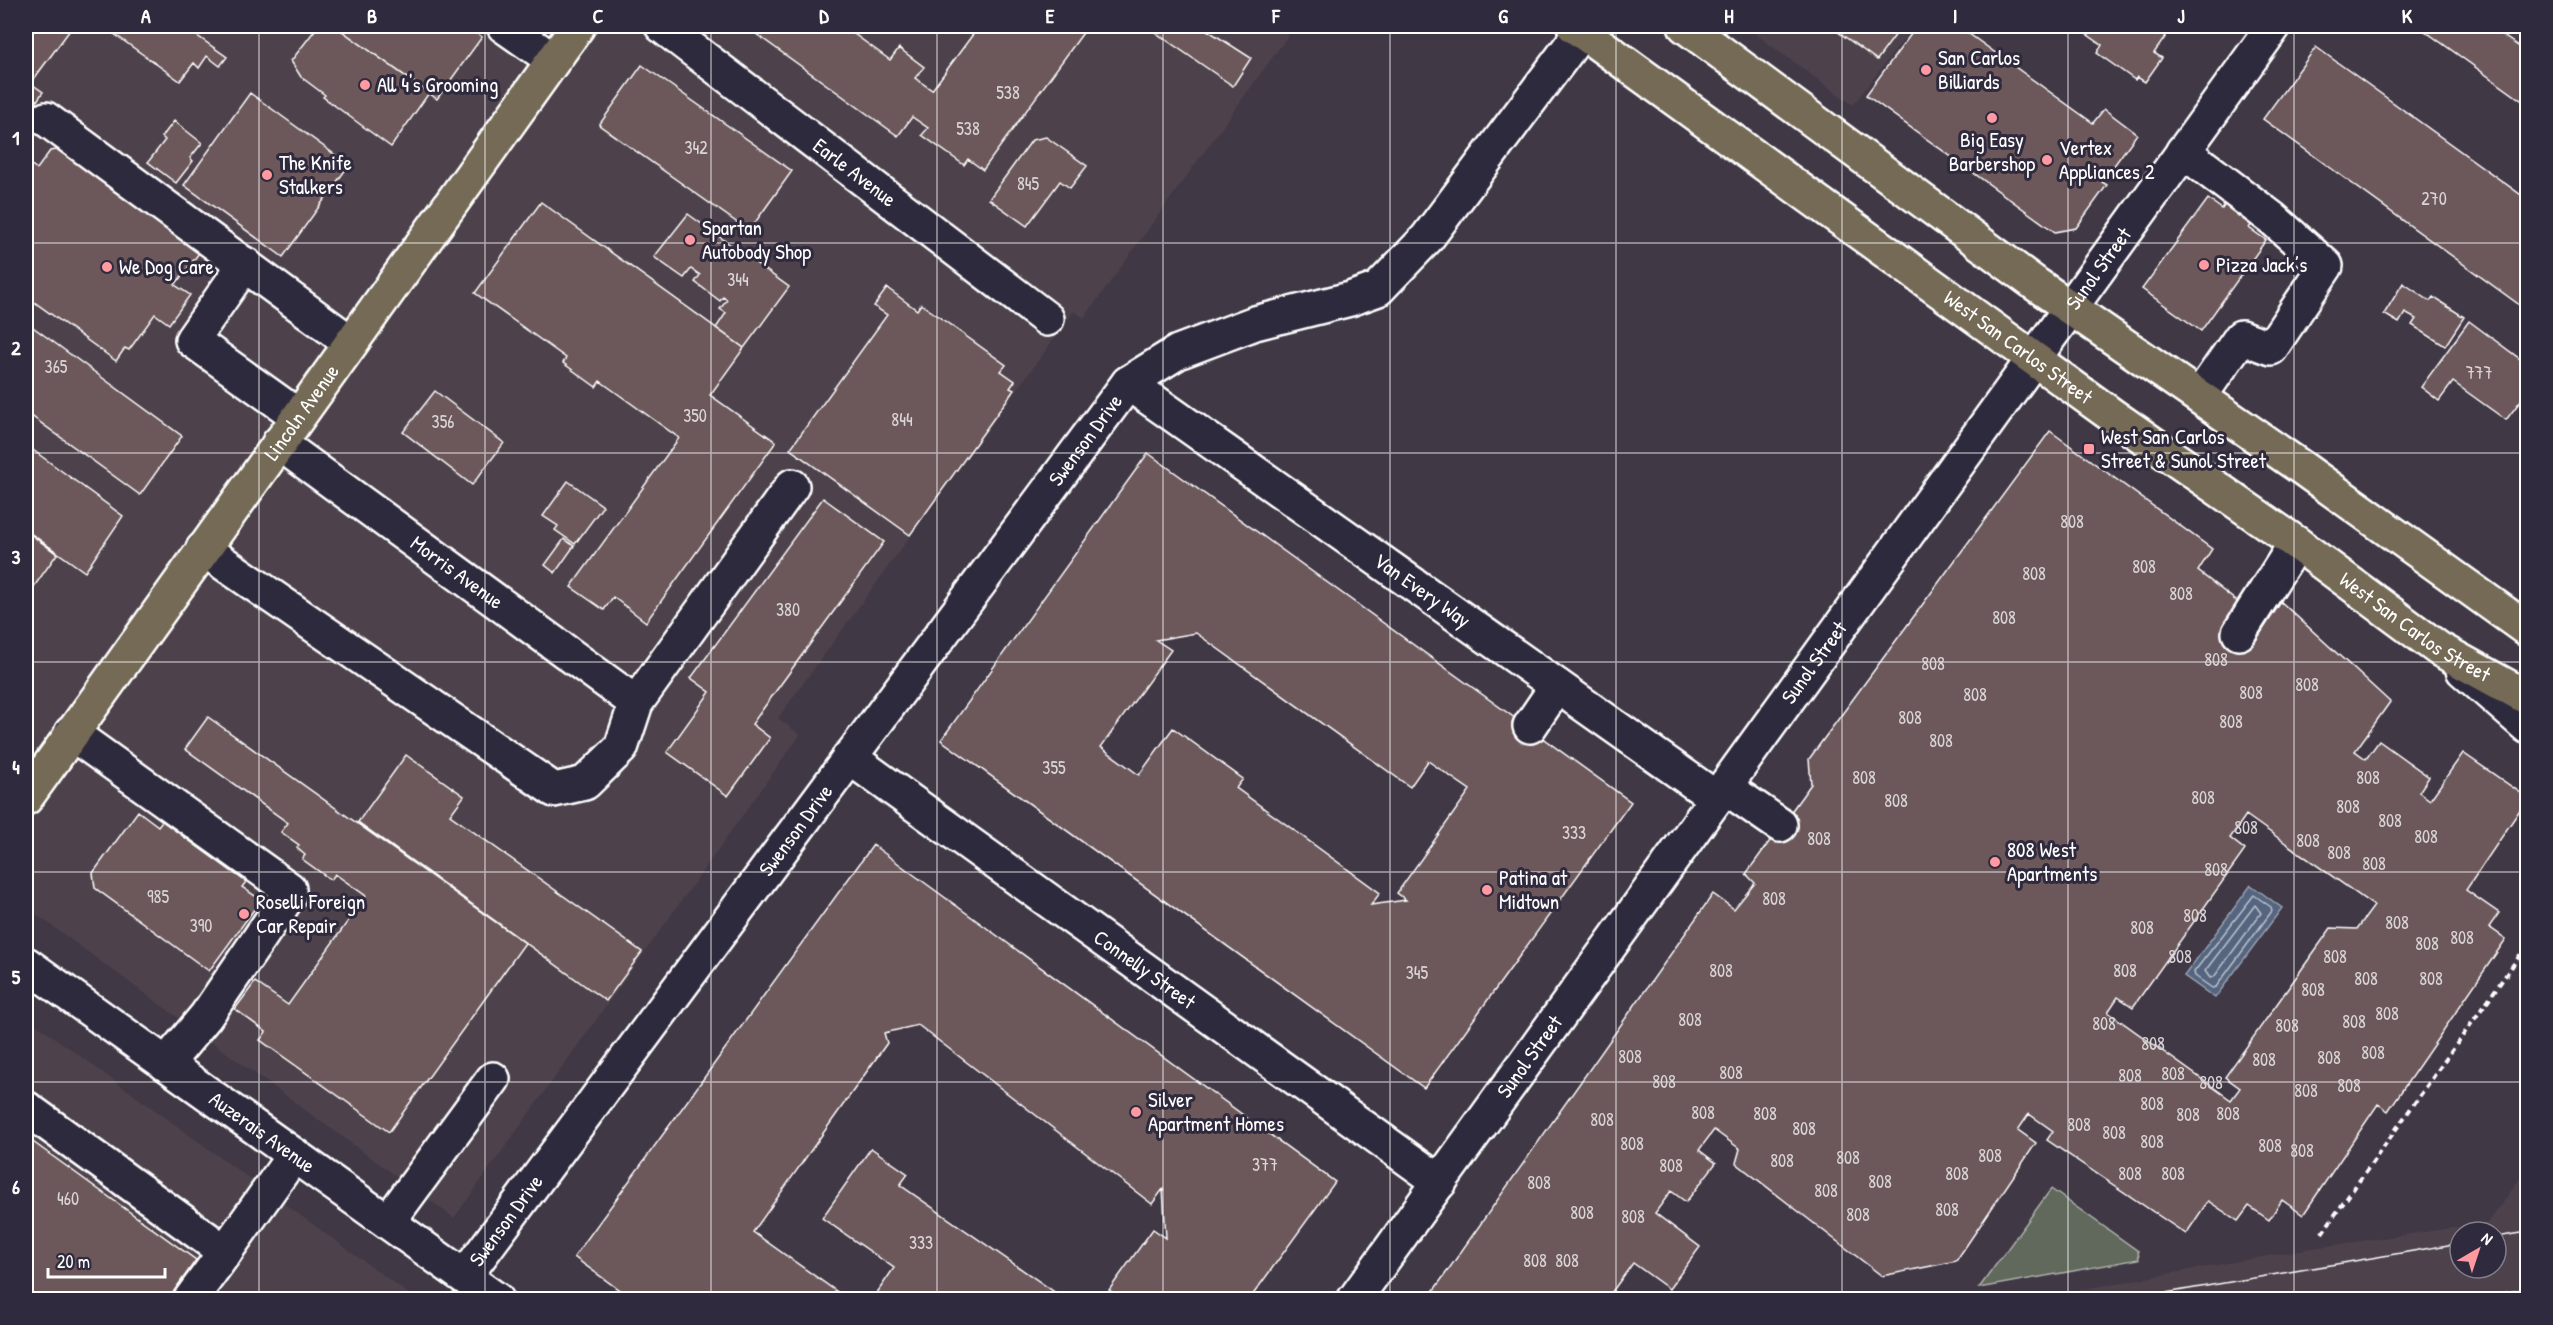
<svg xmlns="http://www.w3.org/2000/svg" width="2553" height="1325" font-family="'Patrick Hand',sans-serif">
<rect width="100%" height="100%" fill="#413846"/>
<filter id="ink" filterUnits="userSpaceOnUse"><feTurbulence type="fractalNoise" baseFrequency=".0167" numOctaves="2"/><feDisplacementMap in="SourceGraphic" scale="12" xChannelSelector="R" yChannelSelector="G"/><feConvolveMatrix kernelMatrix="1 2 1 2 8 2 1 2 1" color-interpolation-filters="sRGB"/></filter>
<g filter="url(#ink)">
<path fill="#4e424c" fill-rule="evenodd" d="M 26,26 L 1295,26 L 1084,318 L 1074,311 L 778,718 L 800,735 L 454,1218 L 26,907 Z
M 1744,26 L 1914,26 L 1853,105 Z
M 2495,26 L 2527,26 L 2527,49 Z
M 26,1017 L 416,1299 L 26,1299 Z
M 2527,1169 L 2527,1299 L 2029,1299 L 2306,1249 L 2488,1223 ZM 2460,1232 L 2496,1232 L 2496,1268 L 2460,1268 Z"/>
<path fill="#60695c" stroke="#b0b4ae" stroke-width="1.5" d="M 2051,1189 L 2138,1251 L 2139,1259 L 1979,1288 Z"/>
<path fill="#55657f" stroke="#99a3b2" stroke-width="1.5" d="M 2251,885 L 2282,908 L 2215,998 L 2184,976 Z"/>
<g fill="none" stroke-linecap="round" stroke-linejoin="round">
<path stroke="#bbc1cc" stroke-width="1.5" d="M 2254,895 L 2271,907 L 2272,911 L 2216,987 L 2212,988 L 2195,976 L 2194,972 Z
M 2255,905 L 2261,913 L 2214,977 L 2210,978 L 2205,971 Z"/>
</g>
<path fill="#6c585a" stroke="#fff" stroke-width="1.5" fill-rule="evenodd" d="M 26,26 L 73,26 L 30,84 L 26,80 Z
M 103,26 L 183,26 L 227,57 L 220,66 L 207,56 L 199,68 L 194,63 L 180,81 Z
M 318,26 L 335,26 L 429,93 L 391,147 L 323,97 L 325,95 L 301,77 L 291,61 Z
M 335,26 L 466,26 L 482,37 L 437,99 Z
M 745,26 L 843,26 L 890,60 L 899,48 L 924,67 L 915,78 L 932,90 L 979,26 L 1088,26 L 983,170 L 968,159 L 964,165 L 922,135 L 928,128 L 912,117 L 898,136 Z
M 1146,26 L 1201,26 L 1251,58 L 1233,86 Z
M 1830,26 L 1902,26 L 1877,60 Z
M 1917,26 L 1958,26 L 2093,123 L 2104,109 L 2137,134 L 2102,182 L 2107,185 L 2076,228 L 2055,232 L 1866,95 Z
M 2075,26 L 2152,26 L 2166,36 L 2154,53 L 2162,58 L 2145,82 L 2137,77 L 2135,80 L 2097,53 L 2102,45 Z
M 2418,26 L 2489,26 L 2528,53 L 2528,105 Z
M 2316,47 L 2528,200 L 2528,311 L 2263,119 Z
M 642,65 L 792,171 L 749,231 L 599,125 Z
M 26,80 L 43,92 L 26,117 Z
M 250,93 L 349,165 L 283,257 L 184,185 Z
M 174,121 L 202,143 L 190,158 L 193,161 L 176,183 L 148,162 L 165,140 L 162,137 Z
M 1046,137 L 1087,166 L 1070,188 L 1060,181 L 1027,226 L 989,199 L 1032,140 Z
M 64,149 L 202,249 L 175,285 L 190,295 L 169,324 L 155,314 L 129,350 L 125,348 L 116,361 L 26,296 L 26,161 L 37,169 L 50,151 Z
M 2208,199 L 2222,209 L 2227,201 L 2255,220 L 2249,228 L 2266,240 L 2201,331 L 2142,289 Z
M 541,202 L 744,348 L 710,395 L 776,442 L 646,622 L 613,597 L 604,610 L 571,587 L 679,438 L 600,381 L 596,387 L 563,363 L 566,358 L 475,293 Z
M 688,214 L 789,287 L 744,348 L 716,328 L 726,313 L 720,309 L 727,300 L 723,297 L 720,301 L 695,282 L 700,275 L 691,269 L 684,278 L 654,257 Z
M 2403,283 L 2430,301 L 2433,297 L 2464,317 L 2445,346 L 2412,325 L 2416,319 L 2405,313 L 2399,323 L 2384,314 Z
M 887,288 L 917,310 L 921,304 L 1006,365 L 1001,371 L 1015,381 L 1010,388 L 1014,390 L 910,535 L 790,449 L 887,315 L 874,306 Z
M 2469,321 L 2528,365 L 2528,391 L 2506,420 L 2453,382 L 2439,401 L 2421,387 Z
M 26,322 L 182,436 L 140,495 L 26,412 Z
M 435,391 L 504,443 L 472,485 L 403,432 Z
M 2050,431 L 2212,549 L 2198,571 L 2245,608 L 2235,630 L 2253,645 L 2281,602 L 2390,702 L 2355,751 L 2366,759 L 2379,741 L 2429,777 L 2419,792 L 2430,800 L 2463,753 L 2528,798 L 2466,890 L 2499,913 L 2489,927 L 2506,939 L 2388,1111 L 2378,1104 L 2303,1215 L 2282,1200 L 2269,1220 L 2249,1206 L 2238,1221 L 2208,1201 L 2186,1234 L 2047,1140 L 2053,1131 L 2029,1114 L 2018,1130 L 2036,1143 L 1956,1261 L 1882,1276 L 1736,1163 L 1740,1149 L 1714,1130 L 1699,1150 L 1716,1163 L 1686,1202 L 1671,1191 L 1655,1213 L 1700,1247 L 1669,1289 L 1633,1263 L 1606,1300 L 1427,1300 L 1713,894 L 1734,909 L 1755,883 L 1746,874 L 1811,784 L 1809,759 ZM 2246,815 L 2374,906 L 2357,929 L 2331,928 L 2225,1077 L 2240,1088 L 2231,1100 L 2108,1012 L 2118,997 L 2133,1007 L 2245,850 L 2230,838 Z
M 26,445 L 123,516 L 85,572 L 26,530 Z
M 1148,453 L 1631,802 L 1424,1088 L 941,740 ZM 1196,633 L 1410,787 L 1428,761 L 1470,790 L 1397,893 L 1406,900 L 1371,905 L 1380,893 L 1236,788 L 1243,779 L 1173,728 L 1139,775 L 1101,747 L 1171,650 L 1156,640 Z
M 568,481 L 603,506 L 575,544 L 555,530 L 558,526 L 543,516 Z
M 823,498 L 884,542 L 752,724 L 770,738 L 728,796 L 667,752 L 710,692 L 691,678 Z
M 26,531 L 57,554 L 26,598 Z
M 564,539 L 574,546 L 555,573 L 545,565 Z
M 208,717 L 525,943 L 389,1132 L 260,1040 L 266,1032 L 235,1009 L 255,982 L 288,1005 L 366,896 L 335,874 L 331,880 L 302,859 L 305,855 L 297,848 L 299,845 L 281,832 L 288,823 L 185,749 Z
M 406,755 L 464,796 L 450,815 L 642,952 L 606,1001 L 358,822 Z
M 138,811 L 158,826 L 162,821 L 246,882 L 242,887 L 261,900 L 209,971 L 95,888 L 93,873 Z
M 873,845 L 1335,1182 L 1249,1300 L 1117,1300 L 1121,1298 L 1109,1290 L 1153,1229 L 1166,1238 L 1163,1189 L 1152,1204 L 918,1025 L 884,1033 L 887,1043 L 753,1232 L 843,1296 L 841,1300 L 633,1300 L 574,1257 Z
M 26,1137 L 196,1260 L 168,1300 L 26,1300 Z
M 871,1148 L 908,1174 L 900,1185 L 1066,1300 L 872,1300 L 894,1268 L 822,1218 Z"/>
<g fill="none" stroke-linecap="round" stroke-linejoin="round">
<defs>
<g id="minor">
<path d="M 504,26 L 553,60"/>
<path id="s1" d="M 662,26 L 1047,319"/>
<path d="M 46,119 L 351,343"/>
<path d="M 2183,151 L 2273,219 L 2326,266 L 2271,348 L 2241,337 L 2200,396"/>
<path d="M 245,264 L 192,340 L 298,416"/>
<path id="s2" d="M 1128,383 L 1716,798"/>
<path id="s3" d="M 279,443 L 636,703"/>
<path d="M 203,549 L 554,790 L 585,783 L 621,748 L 636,703 L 792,486"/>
<path d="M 2239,633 L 2296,543"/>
<path d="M 2463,670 L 2528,727"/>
<path d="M 1530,726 L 1557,686"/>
<path d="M 71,733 L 289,889 L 289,895 L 206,1016 L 166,1064"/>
<path id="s4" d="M 849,757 L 1440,1182"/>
<path d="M 1725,787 L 1780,825"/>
<path id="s5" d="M 26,964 L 497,1300"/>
<path d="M 26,1108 L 225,1252 L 190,1300"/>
<path d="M 388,1222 L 493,1079"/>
<path d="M 225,1252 L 294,1155"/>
<path id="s6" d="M 465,1276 L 1128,383 L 1178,352 L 1255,323 L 1350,299 L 1378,289 L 1427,238 L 1582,31"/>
<path id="s7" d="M 1354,1300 L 2274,26"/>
</g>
<g id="major">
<path id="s8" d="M 1574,26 L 2113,416 L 2296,543 L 2439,649 L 2528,698"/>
<path d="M 1685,26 L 2037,285 L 2302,468 L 2528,630"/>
<path id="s9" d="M 26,798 L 578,26"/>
</g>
</defs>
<use href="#minor" stroke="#fff" stroke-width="38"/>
<use href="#major" stroke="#fff" stroke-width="38"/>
<path stroke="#fff" stroke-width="4" stroke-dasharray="6 4.5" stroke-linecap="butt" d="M 2322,1233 L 2528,944"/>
<use href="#minor" stroke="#2f2a3d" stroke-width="33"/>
<use href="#major" stroke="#746b55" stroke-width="33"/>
<path stroke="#fff" stroke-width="1.5" d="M 2496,1237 L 2528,1232
M 2124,1300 L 2460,1243"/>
<path stroke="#fff" stroke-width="4.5" d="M 2471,1300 L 2528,1290"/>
</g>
</g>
<path fill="none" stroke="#fff" stroke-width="1.5" stroke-opacity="0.55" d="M 259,26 L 259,1300M 485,26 L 485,1300M 711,26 L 711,1300M 937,26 L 937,1300M 1163,26 L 1163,1300M 1390,26 L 1390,1300M 1616,26 L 1616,1300M 1842,26 L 1842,1300M 2068,26 L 2068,1300M 2294,26 L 2294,1300M 26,243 L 2528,243M 26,453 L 2528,453M 26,662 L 2528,662M 26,872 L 2528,872M 26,1082 L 2528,1082"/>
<g fill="#ff9aa2" stroke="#2f2a3d" stroke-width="2">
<circle cx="1926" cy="70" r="6"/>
<circle cx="365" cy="85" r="6"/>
<circle cx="1992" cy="118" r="6"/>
<circle cx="2047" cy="160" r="6"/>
<circle cx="267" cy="175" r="6"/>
<circle cx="690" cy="240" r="6"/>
<circle cx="2204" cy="265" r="6"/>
<circle cx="107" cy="267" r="6"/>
<rect x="2083" y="443" width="12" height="12" rx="3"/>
<circle cx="1995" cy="862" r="6"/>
<circle cx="1487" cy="890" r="6"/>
<circle cx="244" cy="914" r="6"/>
<circle cx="1136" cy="1112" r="6"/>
</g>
<g text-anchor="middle" stroke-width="6" stroke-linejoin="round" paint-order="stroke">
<g font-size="18" fill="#dad5d6">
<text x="1008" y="99">538</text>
<text x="968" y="135">538</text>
<text x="696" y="154">342</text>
<text x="1028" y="190">845</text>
<text x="2434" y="205">270</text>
<text x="738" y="286">344</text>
<text x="56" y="373">365</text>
<text x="2479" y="379">777</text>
<text x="695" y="422">350</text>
<text x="902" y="426">844</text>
<text x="443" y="428">356</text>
<text x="2072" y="528">808</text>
<text x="2144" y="573">808</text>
<text x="2034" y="580">808</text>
<text x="2181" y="600">808</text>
<text x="788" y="616">380</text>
<text x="2004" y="624">808</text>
<text x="2216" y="666">808</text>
<text x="1933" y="670">808</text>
<text x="2307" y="691">808</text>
<text x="2251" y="699">808</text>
<text x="1975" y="701">808</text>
<text x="1910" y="724">808</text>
<text x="2231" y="728">808</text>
<text x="1941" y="747">808</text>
<text x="1054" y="774">355</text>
<text x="1864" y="784">808</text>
<text x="2368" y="784">808</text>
<text x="2203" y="804">808</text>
<text x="1896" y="807">808</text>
<text x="2348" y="813">808</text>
<text x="2390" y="827">808</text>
<text x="2246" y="834">808</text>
<text x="1574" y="839">333</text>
<text x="2426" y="843">808</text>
<text x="1819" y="845">808</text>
<text x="2308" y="847">808</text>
<text x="2339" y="859">808</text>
<text x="2374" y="870">808</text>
<text x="2216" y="876">808</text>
<text x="158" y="903">985</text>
<text x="1774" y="905">808</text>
<text x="2195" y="922">808</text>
<text x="2397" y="929">808</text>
<text x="201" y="932">390</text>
<text x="2142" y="934">808</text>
<text x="2462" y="944">808</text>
<text x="2427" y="950">808</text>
<text x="2180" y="963">808</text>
<text x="2335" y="963">808</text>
<text x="1721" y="977">808</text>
<text x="2125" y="977">808</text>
<text x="1417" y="979">345</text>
<text x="2366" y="985">808</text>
<text x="2431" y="985">808</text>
<text x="2313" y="996">808</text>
<text x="2387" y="1020">808</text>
<text x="1690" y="1026">808</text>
<text x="2354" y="1028">808</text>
<text x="2104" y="1030">808</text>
<text x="2287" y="1032">808</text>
<text x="2153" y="1050">808</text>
<text x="2373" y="1059">808</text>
<text x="1630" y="1063">808</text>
<text x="2329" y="1064">808</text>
<text x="2264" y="1066">808</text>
<text x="1731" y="1079">808</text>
<text x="2173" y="1080">808</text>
<text x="2130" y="1082">808</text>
<text x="1664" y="1088">808</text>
<text x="2211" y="1089">808</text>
<text x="2349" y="1092">808</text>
<text x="2306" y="1097">808</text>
<text x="2152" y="1110">808</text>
<text x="1703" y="1119">808</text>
<text x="1765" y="1120">808</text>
<text x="2228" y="1120">808</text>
<text x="2188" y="1121">808</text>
<text x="1602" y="1126">808</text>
<text x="2079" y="1131">808</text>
<text x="1804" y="1135">808</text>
<text x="2114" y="1139">808</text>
<text x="2152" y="1148">808</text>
<text x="1632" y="1150">808</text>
<text x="2270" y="1152">808</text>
<text x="2302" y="1157">808</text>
<text x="1990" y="1162">808</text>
<text x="1848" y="1164">808</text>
<text x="1782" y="1167">808</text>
<text x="1265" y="1171">377</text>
<text x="1671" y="1172">808</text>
<text x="1957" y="1180">808</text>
<text x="2130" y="1180">808</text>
<text x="2173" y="1180">808</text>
<text x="1880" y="1188">808</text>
<text x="1539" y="1189">808</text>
<text x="1826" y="1197">808</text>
<text x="68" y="1205">460</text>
<text x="1947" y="1216">808</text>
<text x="1582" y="1219">808</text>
<text x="1858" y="1221">808</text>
<text x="1633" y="1223">808</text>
<text x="921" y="1249">333</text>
<text x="1535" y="1267">808</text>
<text x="1567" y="1267">808</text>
</g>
<g font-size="21" fill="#fff" stroke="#2f2a3d" text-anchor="start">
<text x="1938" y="65">San Carlos<tspan x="1938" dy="24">Billiards</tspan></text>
<text x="377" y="92">All 4's Grooming</text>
<text x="1992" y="147" text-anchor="middle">Big Easy<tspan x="1992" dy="24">Barbershop</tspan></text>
<text x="2059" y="155">Vertex<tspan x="2059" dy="24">Appliances 2</tspan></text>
<text x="279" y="170">The Knife<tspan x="279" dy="24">Stalkers</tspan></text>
<text x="702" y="235">Spartan<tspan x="702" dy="24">Autobody Shop</tspan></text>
<text x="2216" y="272">Pizza Jack’s</text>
<text x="119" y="274">We Dog Care</text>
<text x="2101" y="444">West San Carlos<tspan x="2101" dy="24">Street &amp; Sunol Street</tspan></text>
<text x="2007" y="857">808 West<tspan x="2007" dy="24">Apartments</tspan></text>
<text x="1499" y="885">Patina at<tspan x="1499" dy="24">Midtown</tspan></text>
<text x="256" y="909">Roselli Foreign<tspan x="256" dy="24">Car Repair</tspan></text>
<text x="1148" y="1107">Silver<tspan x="1148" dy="24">Apartment Homes</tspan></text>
</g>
<g font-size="21" fill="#fff" stroke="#2f2a3d">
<text dy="7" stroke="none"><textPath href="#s1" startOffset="242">Earle Avenue</textPath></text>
<text dy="7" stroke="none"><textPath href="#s7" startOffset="1272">Sunol Street</textPath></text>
<text dy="7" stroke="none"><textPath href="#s8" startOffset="548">West San Carlos Street</textPath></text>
<text dy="7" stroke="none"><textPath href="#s9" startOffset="474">Lincoln Avenue</textPath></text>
<text dy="7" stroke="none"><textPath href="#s6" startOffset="1041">Swenson Drive</textPath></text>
<text dy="7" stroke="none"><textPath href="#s3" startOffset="220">Morris Avenue</textPath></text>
<text dy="7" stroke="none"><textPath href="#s2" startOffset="360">Van Every Way</textPath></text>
<text dy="7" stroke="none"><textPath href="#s8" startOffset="1034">West San Carlos Street</textPath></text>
<text dy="7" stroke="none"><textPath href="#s7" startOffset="786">Sunol Street</textPath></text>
<text dy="7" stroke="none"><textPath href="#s6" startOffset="555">Swenson Drive</textPath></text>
<text dy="7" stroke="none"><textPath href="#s4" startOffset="364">Connelly Street</textPath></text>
<text dy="7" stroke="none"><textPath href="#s7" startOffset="300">Sunol Street</textPath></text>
<text dy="7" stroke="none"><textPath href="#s5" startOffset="290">Auzerais Avenue</textPath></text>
<text dy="7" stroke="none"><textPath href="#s6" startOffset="69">Swenson Drive</textPath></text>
</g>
</g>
<rect width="2553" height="1325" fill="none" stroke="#2f2a3d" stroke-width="66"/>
<g transform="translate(2478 1250) rotate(39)"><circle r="28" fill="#2f2a3d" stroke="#827f8b" stroke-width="1.5"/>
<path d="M0-4.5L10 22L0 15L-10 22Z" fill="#ff9aa2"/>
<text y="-9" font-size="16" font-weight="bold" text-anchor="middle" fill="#ffffff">N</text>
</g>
<path d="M48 1268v9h117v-9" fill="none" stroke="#ffffff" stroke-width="3"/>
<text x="57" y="1268" font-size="18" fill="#ffffff" stroke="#2f2a3d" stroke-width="4.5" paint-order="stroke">20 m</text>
<rect x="33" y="33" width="2487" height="1259" fill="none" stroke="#fff" stroke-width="2"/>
<g font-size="20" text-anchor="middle" font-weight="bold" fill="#fff">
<text x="146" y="23">A</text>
<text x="372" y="23">B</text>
<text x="598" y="23">C</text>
<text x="824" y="23">D</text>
<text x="1050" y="23">E</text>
<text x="1276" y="23">F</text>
<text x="1503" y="23">G</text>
<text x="1729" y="23">H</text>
<text x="1955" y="23">I</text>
<text x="2181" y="23">J</text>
<text x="2407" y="23">K</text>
<text x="16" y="145">1</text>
<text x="16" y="355">2</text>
<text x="16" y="564">3</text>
<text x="16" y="774">4</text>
<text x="16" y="984">5</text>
<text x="16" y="1194">6</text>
</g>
</svg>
